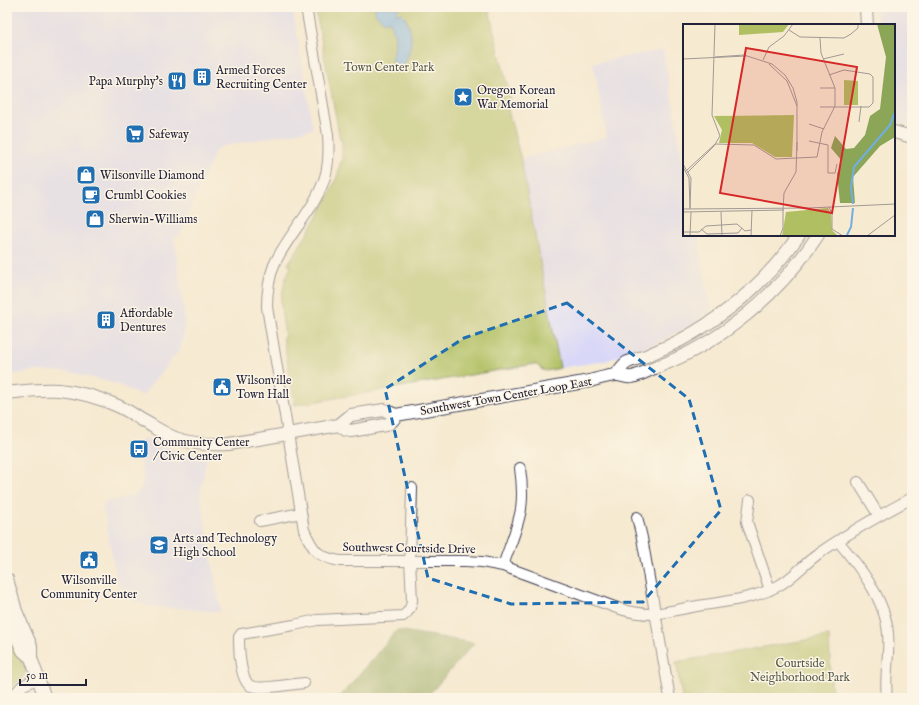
<svg xmlns="http://www.w3.org/2000/svg" width="919" height="705" font-family="'IM FELL English',serif">
<rect width="100%" height="100%" fill="#fcf5e5"/>
<filter id="ink" filterUnits="userSpaceOnUse"><feTurbulence type="fractalNoise" baseFrequency=".025" numOctaves="2"/><feDisplacementMap in="SourceGraphic" scale="8" xChannelSelector="R" yChannelSelector="G"/><feConvolveMatrix kernelMatrix="1 2 1 2 8 2 1 2 1" color-interpolation-filters="sRGB"/></filter>
<filter id="wash" filterUnits="userSpaceOnUse"><feTurbulence type="fractalNoise" baseFrequency=".012" numOctaves="4" result="noise"/><feDisplacementMap in="SourceGraphic" scale="16" xChannelSelector="R" yChannelSelector="G"/><feGaussianBlur stdDeviation="0.9" result="paint"/><feColorMatrix in="noise" values="0 0 0 0 0 0 0 0 0 0 0 0 0 0 0 0 0 1.4 0 .05"/><feComposite in="paint" operator="in"/></filter>
<g filter="url(#wash)">
<rect width="100%" height="100%" fill="#f6ead1"/>
<path fill="#d8d7f8" d="M 7,7 L 292,7 L 313,129 L 219,147 L 215,151 L 179,237 L 174,237 L 184,313 L 184,326 L 183,337 L 180,349 L 142,396 L 117,384 L 74,373 L 52,371 L 36,371 L 7,375 Z
M 876,7 L 912,7 L 912,126 L 894,122 L 894,25 L 878,25 Z
M 663,50 L 684,167 L 684,235 L 697,235 L 711,312 L 695,323 L 651,346 L 605,361 L 560,368 L 521,159 L 607,137 L 593,63 Z
M 146,438 L 183,454 L 207,457 L 200,494 L 221,612 L 147,606 L 135,601 L 128,595 L 117,582 L 103,506 L 105,502 L 132,496 L 137,494 L 140,491 L 143,482 L 139,445 L 142,440 Z"/>
<path fill="#b0bf62" stroke="#69704e" d="M 315,7 L 489,7 L 493,28 L 510,96 L 507,105 L 521,160 L 560,368 C 555,369 547,372 543,370 C 540,369 538,365 535,364 L 295,405 L 283,337 L 285,336 L 281,308 L 281,299 L 285,280 L 291,266 L 288,264 C 301,244 314,224 325,203 C 332,190 338,178 340,163 L 342,162 L 342,139 L 340,139 Z
M 7,627 L 25,666 L 26,672 L 24,676 L 7,691 Z
M 829,636 L 832,698 L 682,698 L 676,662 Z"/>
<path fill="#8ca658" stroke="#57644a" d="M 397,630 L 474,643 L 426,698 L 339,698 Z"/>
<path fill="#70aee3" stroke="#49688f" d="M 375,7 L 398,7 L 399,8 L 396,13 L 398,15 L 401,12 C 416,32 412,47 403,68 L 391,61 C 396,45 397,36 389,20 L 385,22 L 381,19 L 375,13 Z"/>
</g>
<g filter="url(#ink)">
<g fill="none" stroke-linecap="round" stroke-linejoin="round">
<defs>
<path id="minor" d="M 306,7 L 328,135 C 329,149 329,164 325,177 C 315,210 288,234 274,265 C 269,278 267,293 267,307 L 304,530 C 313,550 317,557 340,561 L 465,561 L 482,562 L 503,566 L 617,608 C 629,612 641,614 653,614 C 666,613 680,609 692,607 C 721,602 752,600 778,586 C 793,578 804,564 818,554 C 848,533 880,515 912,498
M 858,482 L 879,516
M 750,500 L 747,522 L 770,590
M 637,517 L 642,538 L 670,698
M 260,521 L 301,513
M 838,541 C 859,566 886,600 888,634 C 890,655 884,677 887,698
M 503,566 C 509,547 518,528 521,509 C 523,495 522,482 520,468
M 304,683 C 293,684 257,691 249,685 C 240,677 239,649 239,637 L 241,634 L 247,633 L 294,625 L 317,620 L 403,616 C 409,612 411,608 412,601 L 410,560 L 412,488
M 11,698 L 22,686 L 38,678"/>
<path id="major" d="M 867,7 L 866,9 L 867,25
M 894,132 L 912,137
M 616,375 C 619,371 622,366 626,363 C 631,360 640,358 646,356 C 657,351 669,346 679,341 C 727,315 768,280 799,235
M 7,393 C 24,391 42,389 59,390 C 79,392 100,398 118,406 C 127,410 134,415 142,420 C 153,426 163,433 175,438 C 192,444 211,445 229,444 L 339,425 L 351,415 L 384,410 L 396,415 L 590,381 C 597,379 610,375 617,375 C 622,375 627,378 632,377 C 640,375 649,370 657,367 C 723,342 780,293 818,235
M 339,425 L 346,430 L 351,431 L 385,425 C 391,423 394,420 396,415
M 7,579 L 16,611 L 31,646 L 31,658 L 45,698
M 7,614 L 13,629 L 23,651 L 31,658"/>
</defs>
<use href="#minor" stroke="#424052" stroke-width="12"/>
<use href="#major" stroke="#424052" stroke-width="14"/>
<use href="#minor" stroke="#fff" stroke-width="10"/>
<use href="#major" stroke="#fff" stroke-width="12"/>
</g>
</g>
<path d="M0 0H919V705H0ZM 567,303 L 689,399 L 721,510 L 643,602 L 511,604 L 428,578 L 385,389 L 464,338 Z" fill="#f6ead1" fill-opacity=".55" fill-rule="evenodd"/>
<path fill="none" stroke="#1f6fb2" stroke-width="3" stroke-dasharray="8 5" stroke-linejoin="round" d="M 567,303 L 689,399 L 721,510 L 643,602 L 511,604 L 428,578 L 385,389 L 464,338 Z"/>
<defs>
<symbol id="building-square" viewBox="-11 -11 22 22"><rect x="-9" y="-9" width="18" height="18" rx="4" fill="#1f6fb2" stroke="#fcf5e5"/><path d="M-4-6H4V6H1V3H-1V6H-4ZM-2.5-4.3h1.7v1.8h-1.7ZM.8-4.3h1.7v1.8H.8ZM-2.5-1h1.7V.8h-1.7ZM.8-1h1.7V.8H.8Z" fill="#fff"/></symbol>
<symbol id="restaurant-square" viewBox="-11 -11 22 22"><rect x="-9" y="-9" width="18" height="18" rx="4" fill="#1f6fb2" stroke="#fcf5e5"/><path d="M-5-6h1v4h1v-4h1v4h1v-4h1v5L-1.5 .5V6h-2V.5L-5-1ZM5-6V6H3V1.5H1.5Q1.5-4 5-6Z" fill="#fff"/></symbol>
<symbol id="sight-square" viewBox="-11 -11 22 22"><rect x="-9" y="-9" width="18" height="18" rx="4" fill="#1f6fb2" stroke="#fcf5e5"/><path d="M0-6L1.8-2.2L6-1.7L2.9 1.2L3.7 5.4L0 3.3L-3.7 5.4L-2.9 1.2L-6-1.7L-1.8-2.2Z" fill="#fff"/></symbol>
<symbol id="supermarket-square" viewBox="-11 -11 22 22"><rect x="-9" y="-9" width="18" height="18" rx="4" fill="#1f6fb2" stroke="#fcf5e5"/><path d="M-6-5.5h2.5l.6 2H6L4.5 2H-2.5L-4.4-4H-6ZM-1.5 3.2a1.3 1.3 0 1 0 .1 0ZM3 3.2a1.3 1.3 0 1 0 .1 0Z" fill="#fff"/></symbol>
<symbol id="shop-square" viewBox="-11 -11 22 22"><rect x="-9" y="-9" width="18" height="18" rx="4" fill="#1f6fb2" stroke="#fcf5e5"/><path d="M-5-2.5h2.3a2.7 3.5 0 0 1 5.4 0H5L5.5 6h-11ZM-1.5-2.5h3a1.5 2.3 0 0 0-3 0Z" fill="#fff"/></symbol>
<symbol id="cafe-square" viewBox="-11 -11 22 22"><rect x="-9" y="-9" width="18" height="18" rx="4" fill="#1f6fb2" stroke="#fcf5e5"/><path d="M-5.5-4.5H6V0H3Q3 3.5 0 3.5H-2.5Q-5.5 3.5-5.5 0ZM3-3.2v2h1.7v-2ZM-6 4.5H4V6H-6Z" fill="#fff"/></symbol>
<symbol id="civic-square" viewBox="-11 -11 22 22"><rect x="-9" y="-9" width="18" height="18" rx="4" fill="#1f6fb2" stroke="#fcf5e5"/><path d="M-.6-6.5H3V-4.5H.6V-3L4-1V1h2V6H-6V1h2V-1L-.6-3ZM-1.2 2.5V6h2.4V2.5Z" fill="#fff"/></symbol>
<symbol id="bus-square" viewBox="-11 -11 22 22"><rect x="-9" y="-9" width="18" height="18" rx="4" fill="#1f6fb2" stroke="#fcf5e5"/><path d="M-5-6H5V4H4V6H2V4H-2V6H-4V4H-5ZM-3.5-4V0h7V-4ZM-3.5 1.2v1.5H-2V1.2ZM2 1.2v1.5H3.5V1.2Z" fill="#fff"/></symbol>
<symbol id="school-square" viewBox="-11 -11 22 22"><rect x="-9" y="-9" width="18" height="18" rx="4" fill="#1f6fb2" stroke="#fcf5e5"/><path d="M0-5L7-2L0 1L-7-2ZM-4 1L0 2.5L4 1V4Q0 6-4 4Z" fill="#fff"/></symbol>
</defs>
<g fill-rule="evenodd">
<use href="#building-square" x="191" y="66" width="22" height="22"/>
<use href="#restaurant-square" x="166" y="70" width="22" height="22"/>
<use href="#sight-square" x="452" y="86" width="22" height="22"/>
<use href="#supermarket-square" x="124" y="123" width="22" height="22"/>
<use href="#shop-square" x="75" y="164" width="22" height="22"/>
<use href="#cafe-square" x="80" y="184" width="22" height="22"/>
<use href="#shop-square" x="84" y="208" width="22" height="22"/>
<use href="#building-square" x="95" y="309" width="22" height="22"/>
<use href="#civic-square" x="211" y="376" width="22" height="22"/>
<use href="#bus-square" x="128" y="438" width="22" height="22"/>
<use href="#school-square" x="148" y="534" width="22" height="22"/>
<use href="#civic-square" x="78" y="549" width="22" height="22"/>
</g>
<g text-anchor="middle" stroke-width="3" stroke-linejoin="round" paint-order="stroke">
<g font-size="12" fill="#545949" stroke="#fcf5e5">
<text x="389" y="71">Town Center Park</text>
<text x="800" y="667">Courtside<tspan x="800" dy="14">Neighborhood Park</tspan></text>
</g>
<g font-size="12" fill="#22223b" stroke="#fcf5e5" text-anchor="start">
<text x="216" y="74">Armed Forces<tspan x="216" dy="14">Recruiting Center</tspan></text>
<text x="163" y="85" text-anchor="end">Papa Murphy's</text>
<text x="477" y="94">Oregon Korean<tspan x="477" dy="14">War Memorial</tspan></text>
<text x="149" y="138">Safeway</text>
<text x="100" y="179">Wilsonville Diamond</text>
<text x="105" y="199">Crumbl Cookies</text>
<text x="109" y="223">Sherwin-Williams</text>
<text x="120" y="317">Affordable<tspan x="120" dy="14">Dentures</tspan></text>
<text x="236" y="384">Wilsonville<tspan x="236" dy="14">Town Hall</tspan></text>
<text x="153" y="446">Community Center<tspan x="153" dy="14">/ Civic Center</tspan></text>
<text x="173" y="542">Arts and Technology<tspan x="173" dy="14">High School</tspan></text>
<text x="89" y="584" text-anchor="middle">Wilsonville<tspan x="89" dy="14">Community Center</tspan></text>
</g>
<g font-size="12" fill="#22223b" stroke="#fcf5e5">
<text transform="translate(506 396) rotate(-10)" y="4">Southwest Town Center Loop East</text>
<text transform="translate(409 548) rotate(1)" y="4">Southwest Courtside Drive</text>
</g>
</g>
<g transform="translate(683 24)">
<rect width="212" height="212" fill="#f6ead1"/>
<path d="M 56,0 L 106,0 L 100,8 L 56,11 ZM 161,56 L 175,57 L 175,81 L 161,81 ZM 111,91 L 109,133 L 92,133 L 69,119 L 36,119 L 39,106 L 31,92 ZM 145,184 L 148,190 L 149,206 L 155,212 L 99,212 L 103,188 Z" fill="#b0bf62"/>
<path d="M 194,0 L 212,0 L 212,113 L 197,122 L 170,153 L 172,179 L 157,179 L 154,150 L 159,137 L 148,124 L 152,112 L 163,125 L 171,124 L 182,111 L 187,92 L 197,85 L 203,33 Z" fill="#8ca658"/>
<path fill="none" stroke="#70aee3" stroke-width="2" d="M 170,180 L 168,164 L 171,143 L 207,101 L 212,88M 164,211 L 168,203 L 170,184"/>
<path fill="none" stroke="#a19a95" stroke-width="1" d="M 106,6 L 117,13 L 161,14 L 168,10 L 175,4 L 175,0M 32,33 L 61,31 L 89,40 L 102,51 L 110,64 L 114,78 L 114,127M 0,35 L 63,32M 140,35 L 161,30M 80,36 L 86,23 L 101,12 L 110,0M 86,40 L 104,57 L 114,82M 137,64 L 152,64M 137,83 L 186,83 L 190,79 L 190,53 L 187,50 L 161,46 L 146,51M 176,98 L 178,82M 126,100 L 141,105M 126,117 L 145,121 L 145,149 L 152,149 L 154,140M 32,120 L 71,121 L 93,135 L 134,133 L 139,108 L 152,82 L 152,64 L 138,29 L 137,14M 0,140 L 8,154 L 7,185M 0,143 L 6,154 L 7,184M 4,146 L 32,120M 5,148 L 31,122 L 37,112 L 29,91 L 32,0M 146,183 L 149,190 L 149,205 L 160,212M 0,185 L 126,184 L 212,180M 100,186 L 101,169 L 113,148 L 114,118M 0,188 L 101,186M 38,188 L 39,212M 18,205 L 24,210 L 55,209 L 59,204M 0,208 L 16,208 L 23,202 L 54,200 L 62,207 L 68,206M 7,212 L 8,188M 68,212 L 69,186M 97,212 L 100,204 L 100,186M 161,212 L 180,212M 184,212 L 212,191"/>
<path fill="#d62828" fill-opacity="0.15" stroke="#d62828" stroke-width="2" d="M 63,24 L 174,43 L 149,189 L 37,169 Z"/>
<rect width="212" height="212" fill="none" stroke="#22223b" stroke-width="2"/>
</g>
<rect width="919" height="705" fill="none" stroke="#fcf5e5" stroke-width="24"/>
<path d="M20 679v6h66v-6" fill="none" stroke="#22223b" stroke-width="2"/>
<text x="26" y="679" font-size="12" fill="#22223b" stroke="#fcf5e5" stroke-width="3" paint-order="stroke">50 m</text>
</svg>
